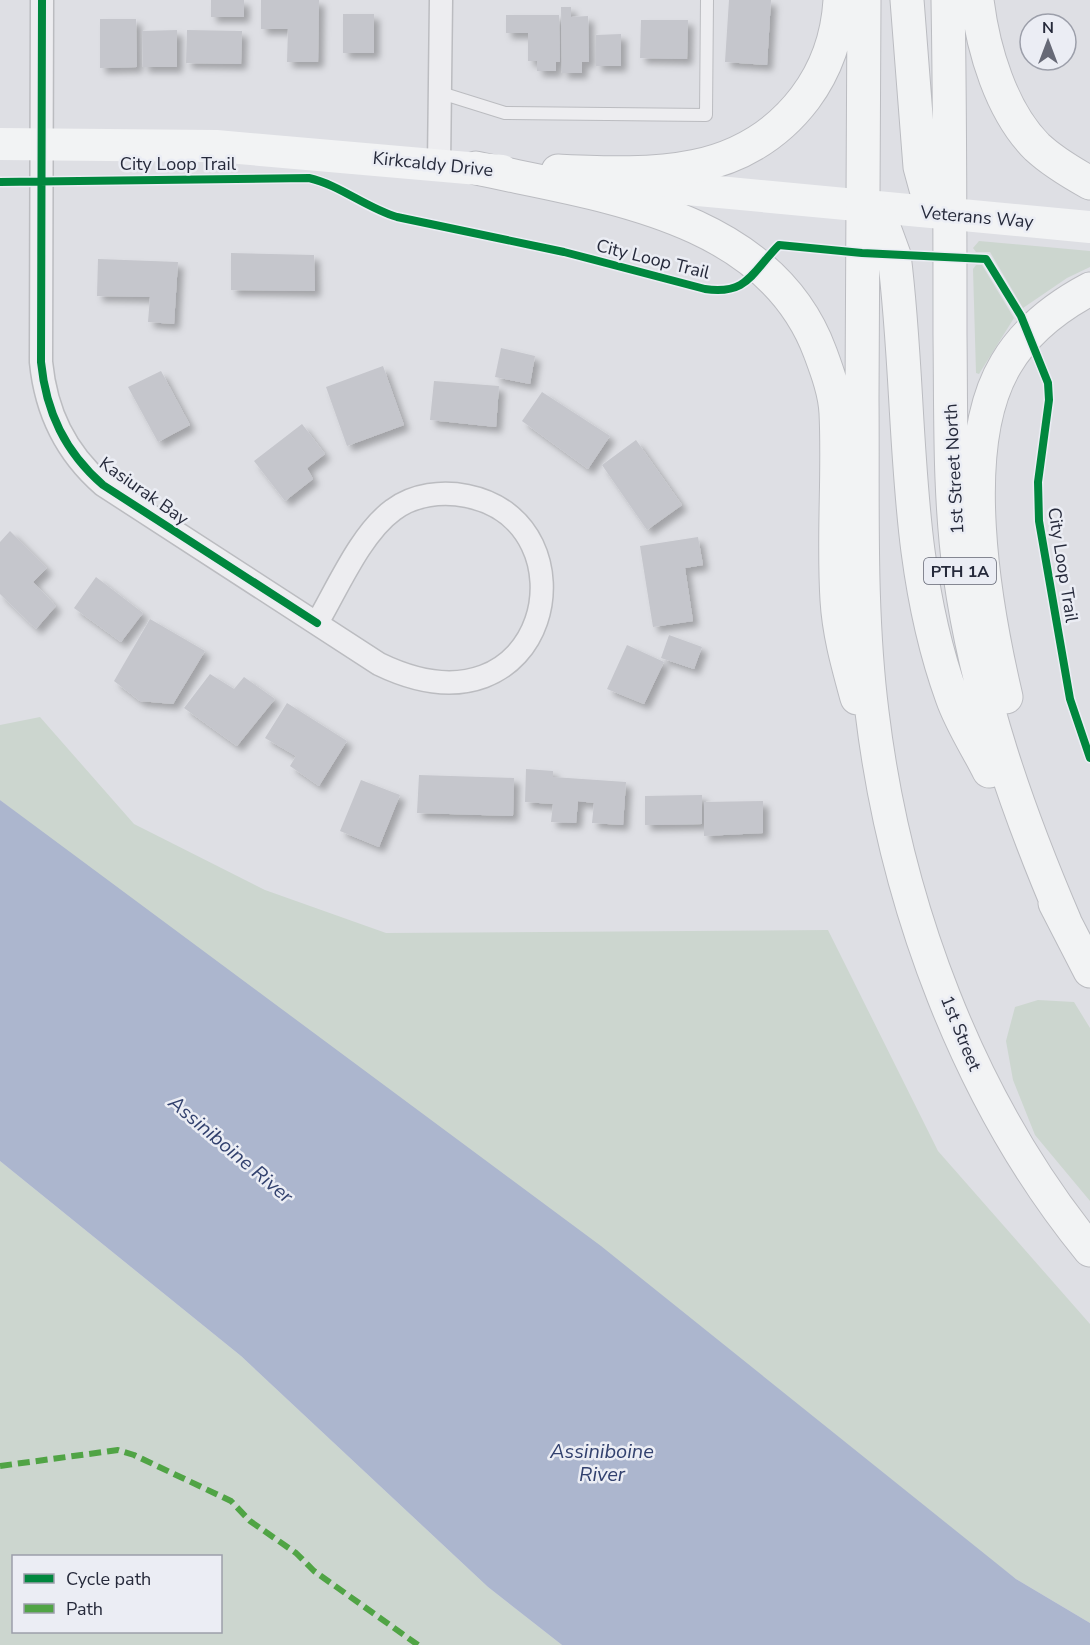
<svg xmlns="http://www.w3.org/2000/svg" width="1090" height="1645" font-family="'Nunito Sans',sans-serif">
<defs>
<filter id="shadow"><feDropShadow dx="5.5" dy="5.5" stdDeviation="3" flood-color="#0004"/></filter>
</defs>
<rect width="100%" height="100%" fill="#dedfe4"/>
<path fill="#ccd6cf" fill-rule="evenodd" d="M 979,241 L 1090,251 L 1090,267 L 1067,278 L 1023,308 L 990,252 L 976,252 L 973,248 Z
M 976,265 L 982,265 L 1014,318 L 979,374 L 976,373 L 973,269 Z
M 40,717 L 134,824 L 265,890 L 386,933 L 828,930 L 938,1151 L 1090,1324 L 1090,1623 L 1016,1579 L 0,800 L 0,725 Z
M 1038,1000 L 1074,1002 L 1090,1028 L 1090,1201 L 1035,1135 L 1013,1080 L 1006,1041 L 1015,1007 Z
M 0,1161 L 241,1356 L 488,1587 L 562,1645 L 0,1645 ZM 14,1556 L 220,1556 L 220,1632 L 14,1632 Z"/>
<path fill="#acb6ce" d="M 0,800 L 601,1246 L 1016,1579 L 1090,1623 L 1090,1645 L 562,1645 L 488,1587 L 241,1356 L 0,1161 Z"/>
<path fill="#c5c6cc" filter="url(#shadow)" d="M 211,0 L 244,0 L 244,17 L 211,17 Z
M 261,0 L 319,0 L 318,62 L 287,62 L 288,29 L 261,29 Z
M 729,0 L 771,0 L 767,65 L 725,62 Z
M 561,7 L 571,7 L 571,17 L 588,16 L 589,62 L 582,62 L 582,73 L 562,73 Z
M 343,14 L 374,14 L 374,53 L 343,53 Z
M 506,15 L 559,15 L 560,62 L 556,62 L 556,71 L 537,71 L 537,61 L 528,61 L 528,33 L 506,33 Z
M 100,19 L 136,19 L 137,67 L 100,68 Z
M 641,20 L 688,20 L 687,59 L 640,58 Z
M 177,30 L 177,67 L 143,67 L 142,31 Z
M 187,30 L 242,31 L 241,64 L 186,63 Z
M 621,34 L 621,66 L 596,66 L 596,35 Z
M 231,253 L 314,255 L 315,291 L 231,290 Z
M 98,259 L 178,262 L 174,324 L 148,322 L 150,297 L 97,296 Z
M 501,348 L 535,356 L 530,384 L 495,377 Z
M 383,366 L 404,425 L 347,446 L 326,387 Z
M 161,371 L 190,425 L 158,442 L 128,387 Z
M 434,381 L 499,386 L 496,427 L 430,420 Z
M 542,392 L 610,436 L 588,469 L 522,421 Z
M 302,424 L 325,454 L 307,468 L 313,479 L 285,501 L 254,461 Z
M 636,440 L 682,505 L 647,530 L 602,465 Z
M 10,531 L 47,568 L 33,582 L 56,606 L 36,629 L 0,594 L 0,542 Z
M 698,537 L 703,565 L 685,568 L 693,621 L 653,627 L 640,546 Z
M 96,577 L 143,613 L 121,642 L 74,608 Z
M 150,619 L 205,651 L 173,704 L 140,701 L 114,681 Z
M 669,635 L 702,647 L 694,669 L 661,658 Z
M 627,645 L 664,662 L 644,704 L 607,689 Z
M 210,674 L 234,689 L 244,677 L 275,699 L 237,746 L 184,708 Z
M 287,703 L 347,741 L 319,786 L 290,766 L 296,756 L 265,738 Z
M 526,769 L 553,771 L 553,777 L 626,782 L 623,825 L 592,823 L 594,803 L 578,801 L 576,823 L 551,822 L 553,804 L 525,802 Z
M 419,775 L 514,778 L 513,816 L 417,813 Z
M 361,780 L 400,795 L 379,847 L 340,831 Z
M 702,795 L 702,824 L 645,825 L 645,796 Z
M 763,801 L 763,833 L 704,836 L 704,802 Z"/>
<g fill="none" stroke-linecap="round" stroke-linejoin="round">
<defs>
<path id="lane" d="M 441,93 L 505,113 L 706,115 L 707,0"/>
<path id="street" d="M 42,0 L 41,362 C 46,412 65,452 103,485 L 379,664 C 551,747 597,522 467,496 C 443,491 414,494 393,510 C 361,533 337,589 317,623
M 439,165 L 441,0"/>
<path id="primary" d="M 864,0 C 864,133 862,266 862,399 C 863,503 859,609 872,712 C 895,903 968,1101 1090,1250
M 907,0 L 920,167 L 926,189 L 950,214
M 948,0 C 950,112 950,223 950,335 C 951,415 949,496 960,575 C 977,696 1017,810 1065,922
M 977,0 C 983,49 1001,111 1037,147 C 1053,162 1072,173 1090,183
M 476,168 C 600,195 769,214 820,352 C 827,371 835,392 836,413 C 839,475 833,538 837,600 C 839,634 848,665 857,698
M 558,171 C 651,175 743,180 805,98 C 826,70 838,35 840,0
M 864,207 L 883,225 L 894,255 C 913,403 900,554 952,697 C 961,723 977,747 989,771
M 1006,697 C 985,607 956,447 1006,364 C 1026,330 1056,307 1090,289
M 1055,903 L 1090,971"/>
</defs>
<use href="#lane" stroke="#bbbcc0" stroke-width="14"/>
<use href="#street" stroke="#bbbcc0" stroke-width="25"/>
<use href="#primary" stroke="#bbbcc1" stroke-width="35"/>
<use href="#lane" stroke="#ededf0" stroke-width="12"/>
<use href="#street" stroke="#ededf0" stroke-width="22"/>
<path stroke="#f2f3f4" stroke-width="32" d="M 0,144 L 216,146 L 502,171
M 623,183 L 1090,227"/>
<use href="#primary" stroke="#f2f3f4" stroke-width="33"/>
<path stroke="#50a445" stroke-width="6" stroke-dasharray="12 6" stroke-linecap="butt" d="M 0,1466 L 118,1450 L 134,1455 L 231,1501 L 250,1521 L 296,1553 L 314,1571 L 418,1645"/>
<defs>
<path id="cycleway" d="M 42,0 L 41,362 C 46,412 65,452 103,485 L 317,623
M 0,182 L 309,178 C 340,185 366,208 397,217 L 564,252 L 705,289 C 748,295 751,273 779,245 L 862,253 L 986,259 L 1021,316 L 1048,383 L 1049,400 L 1038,482 L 1039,521 L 1070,699 L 1090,758"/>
</defs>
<use href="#cycleway" stroke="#ebedf4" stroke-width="11"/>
<use href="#cycleway" stroke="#00873e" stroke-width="8"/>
</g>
<g text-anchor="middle" stroke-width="5" stroke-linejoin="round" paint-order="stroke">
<rect fill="#ebedf4" stroke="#616472" stroke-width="1.5" x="924" y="558" width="72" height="26" rx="4.5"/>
<g font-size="16" font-weight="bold" fill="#262a3b">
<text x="960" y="577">PTH 1A</text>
</g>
<g font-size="18" fill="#262a3b" stroke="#ebedf4">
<text x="178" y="170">City Loop Trail</text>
<text transform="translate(433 164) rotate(6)" y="6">Kirkcaldy Drive</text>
<text transform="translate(977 217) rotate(5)" y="6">Veterans Way</text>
<text transform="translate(653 259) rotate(14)" y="6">City Loop Trail</text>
<text transform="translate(954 469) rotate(-93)" y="6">1st Street North</text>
<text transform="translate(144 491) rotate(35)" y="6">Kasiurak Bay</text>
<text transform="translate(1063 565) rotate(81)" y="6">City Loop Trail</text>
<text transform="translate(961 1033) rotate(68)" y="6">1st Street</text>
</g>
<g font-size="20" font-style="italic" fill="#32416e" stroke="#ebedf4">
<text transform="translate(231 1149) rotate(40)" y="7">Assiniboine River</text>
<text x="602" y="1458">Assiniboine<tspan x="602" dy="23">River</tspan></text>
</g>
</g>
<rect x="12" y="1555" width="210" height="78" fill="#ebedf4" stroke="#9c9faa" stroke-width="1.5"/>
<rect x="24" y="1574" width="30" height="9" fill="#00873e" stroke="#9c9faa" stroke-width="1.5"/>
<text x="66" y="1585" font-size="18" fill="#262a3b">Cycle path</text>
<rect x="24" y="1604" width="30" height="9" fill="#50a445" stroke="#9c9faa" stroke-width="1.5"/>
<text x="66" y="1615" font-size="18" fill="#262a3b">Path</text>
<g transform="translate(1048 42)"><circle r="28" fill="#ebedf4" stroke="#9c9faa" stroke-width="1.5"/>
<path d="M0-4.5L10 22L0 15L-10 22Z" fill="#666976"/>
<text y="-9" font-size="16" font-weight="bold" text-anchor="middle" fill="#262a3b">N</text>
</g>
</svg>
